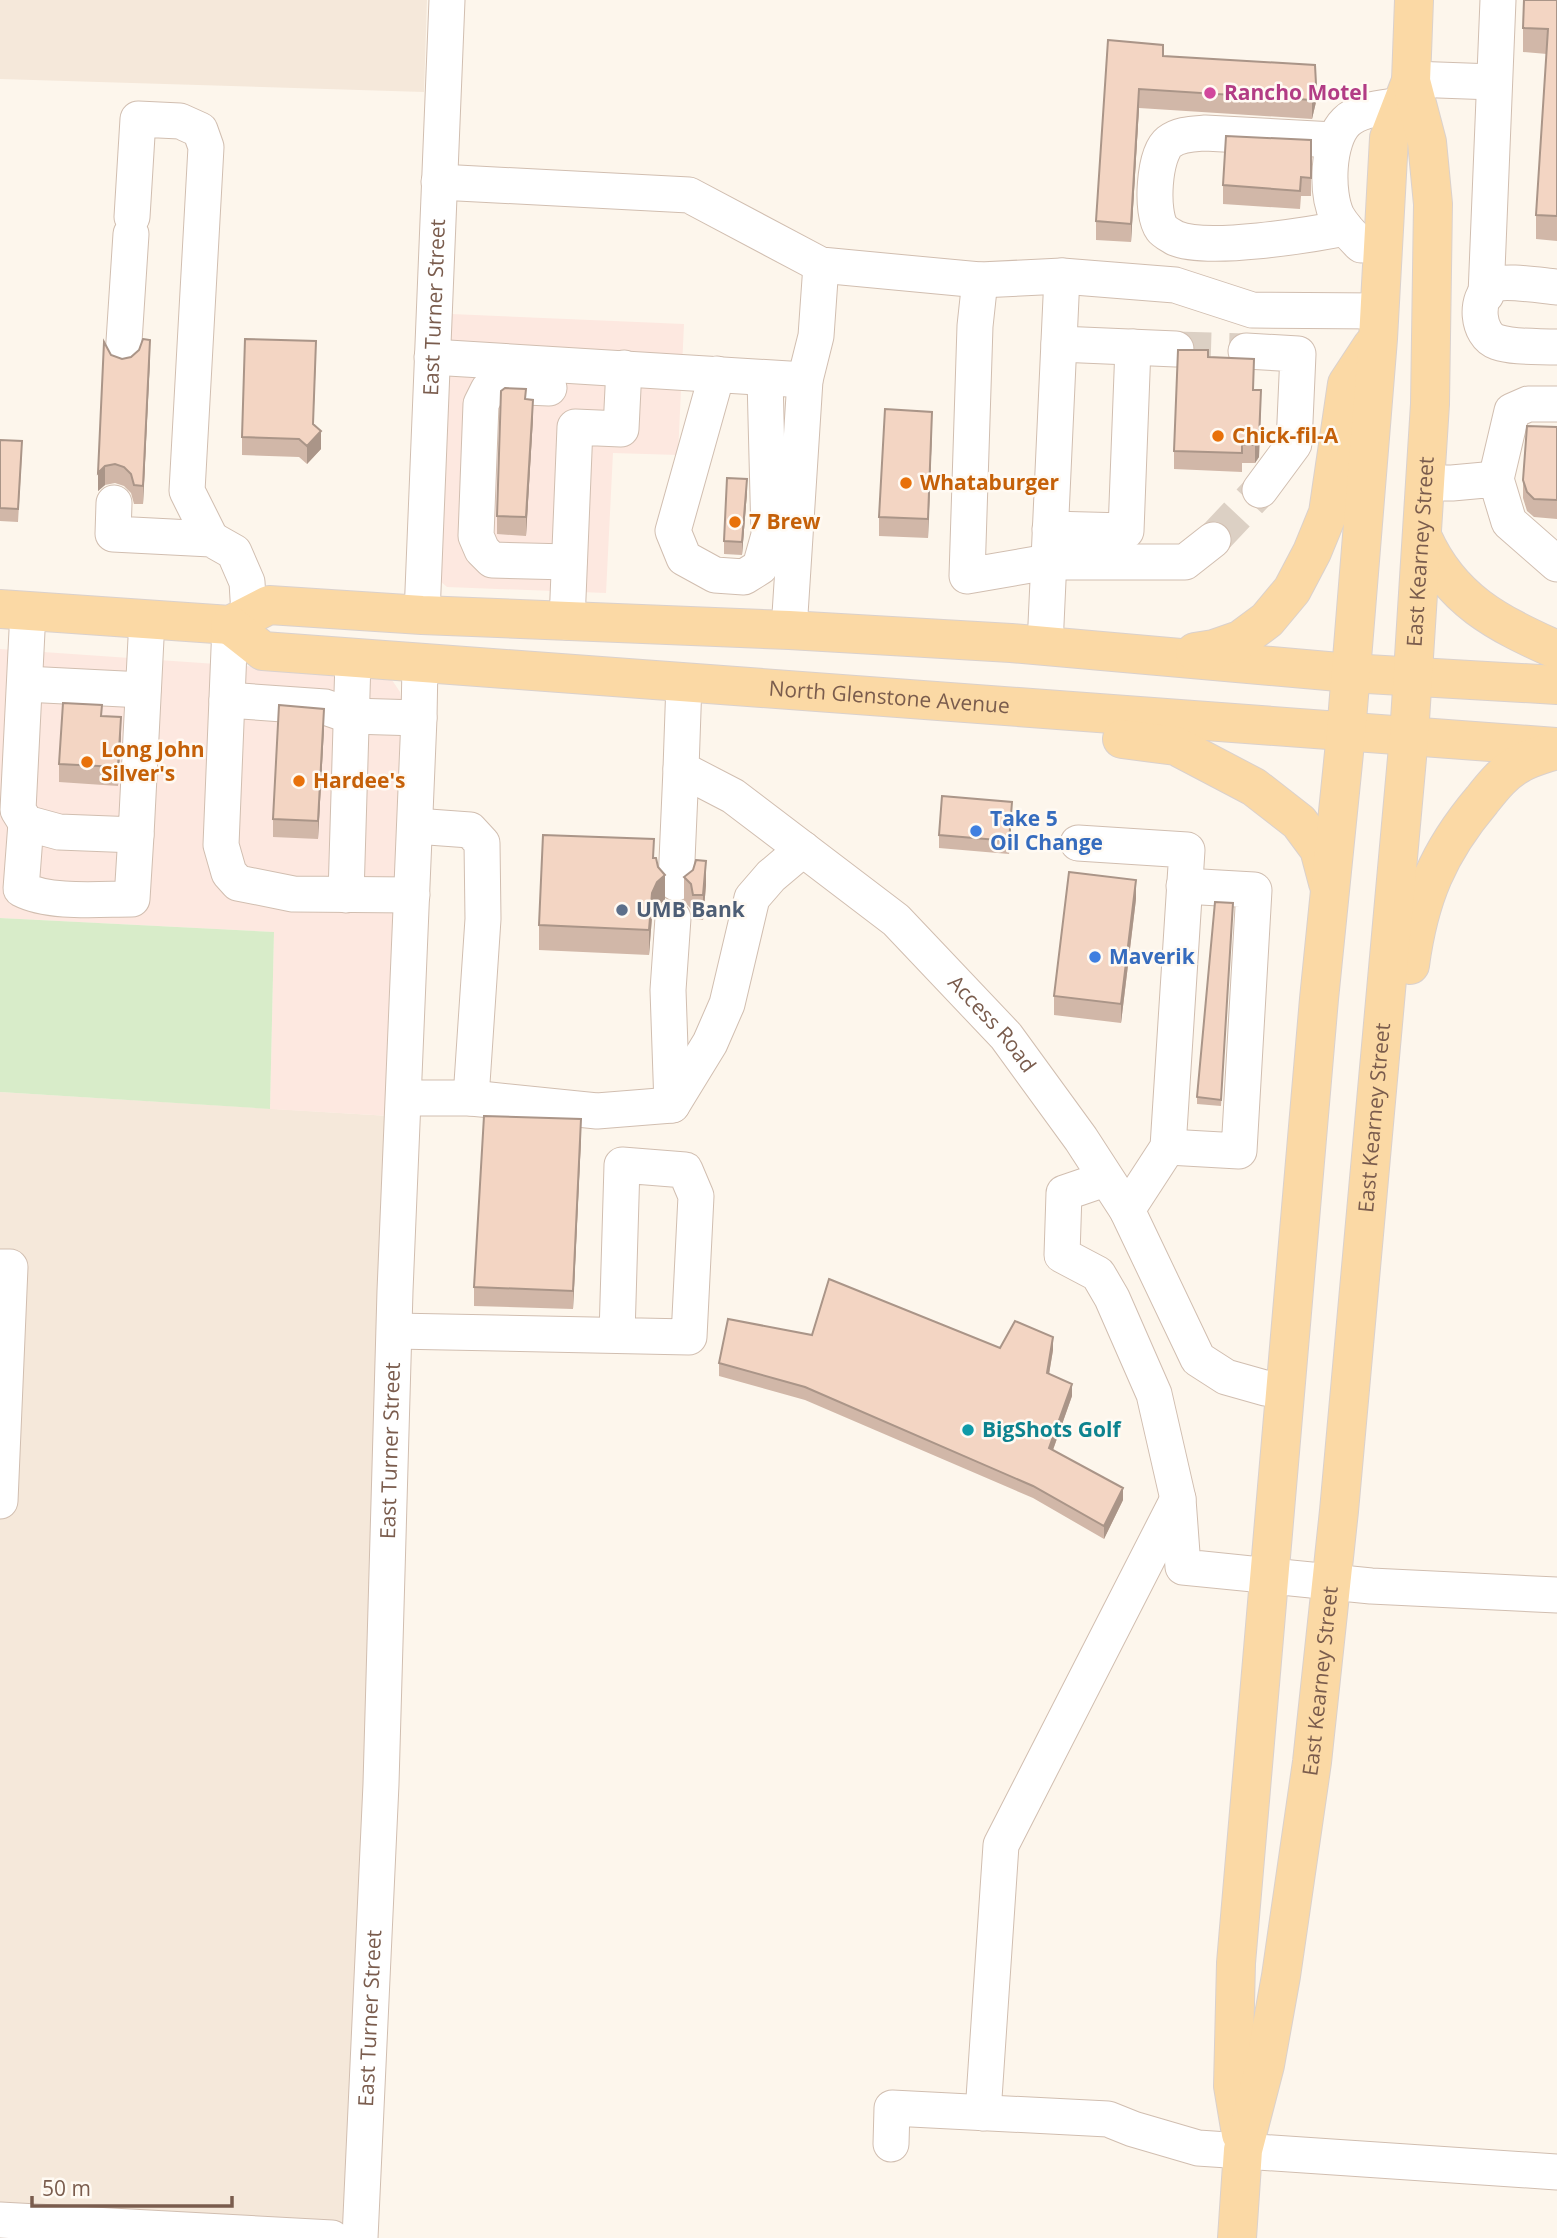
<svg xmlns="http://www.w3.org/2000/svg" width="1557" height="2238" font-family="'Open Sans',sans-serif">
<rect width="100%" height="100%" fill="#fdf6ec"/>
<path fill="#f5e8da" d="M 0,0 L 427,0 L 424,92 L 0,79 Z
M 0,1092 L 390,1116 L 350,2238 L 0,2238 Z"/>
<path fill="#fde8e0" d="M 451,314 L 684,324 L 678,455 L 613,453 L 606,593 L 447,587 L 440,581 Z
M 0,649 L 375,675 L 392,680 L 400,692 L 404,715 L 390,1116 L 270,1109 L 274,932 L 0,918 Z"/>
<path fill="#d8ecc9" d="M 0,918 L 274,932 L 270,1109 L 0,1092 Z"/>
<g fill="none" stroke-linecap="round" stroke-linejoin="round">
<path stroke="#dcd0c4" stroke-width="35" stroke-dasharray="35 18" stroke-linecap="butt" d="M 1176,349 L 1246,351
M 1213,540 L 1260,490"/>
<defs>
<g id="minor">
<path d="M 1411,79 L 1494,82"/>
<path d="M 1334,140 L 1205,133 C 1193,134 1179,134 1169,142 C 1154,154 1150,213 1162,229 C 1164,232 1172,236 1175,238 C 1207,252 1309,235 1345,228"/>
<path d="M 439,182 L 689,195 L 821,265 L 980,280 L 1062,276 L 1175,285 L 1252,310 L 1379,311"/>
<path d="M 132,217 L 138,119 L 180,121 L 200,130 L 206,147 L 187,491 L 211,539"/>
<path d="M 1361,245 C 1352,236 1343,227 1337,216 C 1326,193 1327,141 1346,122 C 1359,109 1383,108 1402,105"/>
<path d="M 980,280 L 975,326 L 967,576 L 1048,562 L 1185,562 L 1213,540"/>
<path d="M 1557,287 C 1543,286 1503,279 1492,286 C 1474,298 1477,335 1497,342 C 1515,348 1538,346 1557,347"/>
<path d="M 1486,295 L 1498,0"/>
<path d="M 1059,344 L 1176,349"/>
<path d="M 1246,351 L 1298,354 L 1294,444 L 1260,490"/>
<path d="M 123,357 L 131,234"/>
<path d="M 432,357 L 805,380 L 789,630"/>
<path d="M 717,374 L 673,531 L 684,558 L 715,575 L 744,577 L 760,567 L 769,535 L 765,379"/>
<path d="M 805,380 L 816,336 L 821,265"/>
<path d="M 549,388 L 503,386 L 488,390 L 481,404 L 476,536 L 482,550 L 492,560 L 569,562"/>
<path d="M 1496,479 L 1512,411 L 1528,404 L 1557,404"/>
<path d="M 1425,483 L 1452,483 L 1496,479 L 1509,522 L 1557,564"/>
<path d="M 114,503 L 113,534 L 211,539 L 234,552 L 247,582 L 249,615"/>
<path d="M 1050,529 L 1126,531 L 1133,347"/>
<path d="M 28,611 L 18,810 L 26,823 L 59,832 L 136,835 L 147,619"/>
<path id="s1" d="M 422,615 L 447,0"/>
<path d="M 567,622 L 575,427 L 621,429 L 624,368"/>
<path d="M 230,625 L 221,845 L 229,873 L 238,883 L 293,894 L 412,895"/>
<path d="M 1045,646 L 1062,276"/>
<path id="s2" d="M 684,682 L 681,769 L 733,796 L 896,920 L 1006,1036 L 1081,1139 L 1127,1210 L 1198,1359 L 1226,1377 L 1265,1388 L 1285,1389"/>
<path d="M 25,684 L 143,690"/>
<path d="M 227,700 L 325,707 L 351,716 L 419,718"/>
<path d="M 26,823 L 21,889 C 50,904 100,899 132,899 L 136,835"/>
<path d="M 1078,843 L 1187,850 L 1168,1147 L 1127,1210"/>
<path d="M 676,883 L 681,769"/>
<path d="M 346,895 L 353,660"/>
<path d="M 404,1098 L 471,1098 L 483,919 L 482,843 L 470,830 L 415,826"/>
<path d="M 471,1098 L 597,1111 L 672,1105 L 710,1043 L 727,1004 L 752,898 L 771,876 L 803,849"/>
<path d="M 672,1105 L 668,990 L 673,918"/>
<path d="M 1168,1147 L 1239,1151 L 1254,890 L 1184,886"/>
<path d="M 1105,1179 L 1064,1193 L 1062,1255 L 1098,1274 L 1112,1298 L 1154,1394 L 1178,1499 L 1183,1567 L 1371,1586 L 1557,1595"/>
<path d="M 0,1267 L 10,1267 L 0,1501"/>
<path d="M 395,1331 L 689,1337 L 696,1196 L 685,1170 L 622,1165 L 617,1335"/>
<path d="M 983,2113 L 1001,1845 L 1178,1499"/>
<path d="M 891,2144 L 892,2108 L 1108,2119 L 1133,2129 L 1198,2148 L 1557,2172"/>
<path d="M 0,2220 L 332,2238"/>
<path id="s3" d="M 360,2238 L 381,1784 L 395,1291 L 419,718 L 420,664"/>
</g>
<g id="major">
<path d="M 1423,538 C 1451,600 1497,623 1557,650"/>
<path d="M 0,609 L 230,625 L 269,605 L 422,615 L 789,630 L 1011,643 L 1350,673 L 1557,685"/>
<path id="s4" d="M 230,625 L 263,651 L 1557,747"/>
<path d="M 1195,652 L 1214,649 L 1240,640 L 1267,620 L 1292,590 L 1312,552 L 1328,513 L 1347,384 L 1372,346"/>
<path d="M 1122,739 L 1176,746 L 1254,787 L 1299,822 L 1319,849 L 1328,883"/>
<path d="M 1410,965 C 1419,898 1438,852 1482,800 C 1493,786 1505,771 1521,763 C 1532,757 1544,754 1556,750"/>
<path d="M 1241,2134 L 1233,2086 L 1236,1963 L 1319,999 L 1346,733 L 1378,339 L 1389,138 L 1411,81"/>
<path id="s5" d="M 1237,2238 L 1243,2150 L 1265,2065 L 1281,1976 L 1312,1762 L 1339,1511 L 1409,736 L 1430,404 L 1433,204 L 1427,142 L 1411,81 L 1414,0"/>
</g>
</defs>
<use href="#minor" stroke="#d1beb0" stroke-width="37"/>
<use href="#major" stroke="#dad1cd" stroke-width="40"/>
<use href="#minor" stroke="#fff" stroke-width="35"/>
<use href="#major" stroke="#fbd9a5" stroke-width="38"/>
</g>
<path fill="#d1b7a8" d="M 1557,0 L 1557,241 L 1536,239 L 1536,215 L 1547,54 L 1523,52 L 1523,28 Z
M 1108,40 L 1163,56 L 1315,65 L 1316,102 L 1312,119 L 1139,108 L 1131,242 L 1096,240 L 1096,221 Z
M 1311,140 L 1311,196 L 1301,196 L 1300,209 L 1223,204 L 1223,185 Z
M 111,355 L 122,359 L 150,358 L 143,504 L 134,504 L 131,493 L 124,486 L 115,483 L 105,485 L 98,491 Z
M 1208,357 L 1253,390 L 1261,409 L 1259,457 L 1255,463 L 1242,463 L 1242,472 L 1174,469 L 1174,451 Z
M 316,360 L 313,424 L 321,449 L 307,464 L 299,457 L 242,455 L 242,437 Z
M 526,399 L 533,418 L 526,536 L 497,534 L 497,516 Z
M 1557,427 L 1557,519 L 1534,517 L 1527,511 L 1523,498 L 1523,480 Z
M 932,430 L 928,538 L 879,536 L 879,517 Z
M 0,440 L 22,453 L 18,522 L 0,521 Z
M 747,492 L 742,555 L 724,554 L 724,541 Z
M 102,716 L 121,735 L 118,786 L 59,782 L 59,764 Z
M 324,728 L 318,839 L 273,837 L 273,819 Z
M 1012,814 L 1009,854 L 939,848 L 939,835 Z
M 654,858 L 665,900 L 657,906 L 652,917 L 649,955 L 539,950 L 539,925 Z
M 684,877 L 706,885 L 703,920 L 693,919 L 691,909 L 684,901 Z
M 1136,899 L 1121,1023 L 1054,1015 L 1054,996 Z
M 1233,903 L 1221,1106 L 1197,1104 L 1197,1097 Z
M 581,1138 L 573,1309 L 474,1306 L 474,1287 Z
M 812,1335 L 1000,1348 L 1053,1350 L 1049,1374 L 1072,1396 L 1053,1450 L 1123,1500 L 1104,1539 L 1033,1498 L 805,1400 L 719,1376 L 719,1363 Z"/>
<path fill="#aa9588" d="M 1316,84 L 1316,102 L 1312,119 L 1312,100 Z
M 1139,89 L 1139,108 L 1131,242 L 1131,224 Z
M 150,340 L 150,358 L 143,504 L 143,486 Z
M 316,341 L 313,439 L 321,431 L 321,449 L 307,464 L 307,446 Z
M 1261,390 L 1259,457 L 1255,463 L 1255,445 Z
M 533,400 L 533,418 L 526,536 L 526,517 Z
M 932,412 L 932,430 L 928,538 L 928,519 Z
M 105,466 L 105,485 L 98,491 L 98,473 Z
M 747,479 L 747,492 L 742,555 L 742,542 Z
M 324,709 L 324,728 L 318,839 L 318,821 Z
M 121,717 L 121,735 L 118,786 L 118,767 Z
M 1012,802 L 1012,814 L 1009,854 L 1009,841 Z
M 706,861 L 706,885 L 703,920 L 703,895 Z
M 665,875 L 665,900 L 657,906 L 652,917 L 649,955 L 649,930 L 652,893 L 657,882 Z
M 1136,880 L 1136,899 L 1121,1023 L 1121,1004 Z
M 581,1119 L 581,1138 L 573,1309 L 573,1291 Z
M 1053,1337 L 1053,1350 L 1047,1386 L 1047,1373 Z
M 1072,1384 L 1072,1396 L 1049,1461 L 1049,1448 Z
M 1123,1488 L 1123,1500 L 1104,1539 L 1104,1526 Z"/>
<path fill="#f3d5c3" stroke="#aa9588" stroke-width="2" d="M 1524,0 L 1557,0 L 1557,216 L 1536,215 L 1548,29 L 1523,28 Z
M 1108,40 L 1163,45 L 1163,56 L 1315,65 L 1316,84 L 1312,100 L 1139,89 L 1131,224 L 1096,221 Z
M 1226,136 L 1311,140 L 1311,178 L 1301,177 L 1300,191 L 1223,185 Z
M 143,339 L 150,340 L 143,486 L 134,485 L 131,474 L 124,467 L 115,464 L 105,466 L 98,473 L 104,342 L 111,355 L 122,359 L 131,357 L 139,350 Z
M 245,339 L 316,341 L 313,424 L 321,431 L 307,446 L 299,439 L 242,437 Z
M 1178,350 L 1208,350 L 1208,357 L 1254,359 L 1253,390 L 1261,390 L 1259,438 L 1255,445 L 1242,444 L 1242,453 L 1174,451 Z
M 505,388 L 526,389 L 525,399 L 533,400 L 526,517 L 497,516 L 501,391 Z
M 885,409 L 932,412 L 928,519 L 879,517 Z
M 1527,426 L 1557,427 L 1557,500 L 1534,499 L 1527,492 L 1523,480 Z
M 0,440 L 22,441 L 18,509 L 0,508 Z
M 727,478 L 747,479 L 742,542 L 724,541 Z
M 63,703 L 102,705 L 101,716 L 121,717 L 118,767 L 59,764 Z
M 279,705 L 324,709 L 318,821 L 273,819 Z
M 942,796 L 1012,802 L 1009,841 L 939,835 Z
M 543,835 L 654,839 L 653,858 L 656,858 L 658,867 L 665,875 L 657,882 L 652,893 L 649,930 L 539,925 Z
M 696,860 L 706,861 L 703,895 L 693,895 L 691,884 L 684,877 L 693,870 Z
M 1069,872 L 1136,880 L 1121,1004 L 1054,996 Z
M 1215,902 L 1233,903 L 1221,1100 L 1197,1097 Z
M 484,1116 L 581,1119 L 573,1291 L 474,1287 Z
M 829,1279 L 1000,1348 L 1015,1321 L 1053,1337 L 1047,1373 L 1072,1384 L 1049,1448 L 1123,1488 L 1104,1526 L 1033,1486 L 805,1387 L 719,1363 L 728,1319 L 812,1335 Z"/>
<circle fill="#d1479c" stroke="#fffaf3" stroke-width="2.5" cx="1210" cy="93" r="7"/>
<g fill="#e8710a" stroke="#fffaf3" stroke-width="2.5">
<circle cx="1218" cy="436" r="7"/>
<circle cx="906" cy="483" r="7"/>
<circle cx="735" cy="522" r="7"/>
<circle cx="87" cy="762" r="7"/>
<circle cx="299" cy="781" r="7"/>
</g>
<g fill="#3f7fe0" stroke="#fffaf3" stroke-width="2.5">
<circle cx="976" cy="831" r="7"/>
<circle cx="1095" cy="957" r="7"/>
</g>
<circle fill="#5c6f8a" stroke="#fffaf3" stroke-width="2.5" cx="622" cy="910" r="7"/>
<circle fill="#0f9aa8" stroke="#fffaf3" stroke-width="2.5" cx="968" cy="1430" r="7"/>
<g text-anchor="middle" stroke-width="5" stroke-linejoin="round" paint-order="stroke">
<g font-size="21" font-weight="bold" fill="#b23c85" stroke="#fffaf3" text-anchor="start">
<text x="1224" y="100">Rancho Motel</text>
</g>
<g font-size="21" fill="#7a5c4d" stroke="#fffaf3">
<text dy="7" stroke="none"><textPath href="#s1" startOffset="308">East Turner Street</textPath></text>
<text dy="7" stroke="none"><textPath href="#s5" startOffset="1698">East Kearney Street</textPath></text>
<text dy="7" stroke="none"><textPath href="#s4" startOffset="670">North Glenstone Avenue</textPath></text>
<text dy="7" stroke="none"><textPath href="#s2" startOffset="492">Access Road</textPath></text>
<text dy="7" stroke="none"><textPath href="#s5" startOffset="1130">East Kearney Street</textPath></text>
<text dy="7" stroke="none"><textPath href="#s3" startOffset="788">East Turner Street</textPath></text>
<text dy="7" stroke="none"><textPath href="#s5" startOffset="564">East Kearney Street</textPath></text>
<text dy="7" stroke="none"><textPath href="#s3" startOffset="220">East Turner Street</textPath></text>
</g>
<g font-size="21" font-weight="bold" fill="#c56008" stroke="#fffaf3" text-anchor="start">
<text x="1232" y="443">Chick-fil-A</text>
<text x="920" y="490">Whataburger</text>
<text x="749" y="529">7 Brew</text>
<text x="101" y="757">Long John<tspan x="101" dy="24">Silver's</tspan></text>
<text x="313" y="788">Hardee's</text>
</g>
<g font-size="21" font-weight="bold" fill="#366cbe" stroke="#fffaf3" text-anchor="start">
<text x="990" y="826">Take 5<tspan x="990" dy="24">Oil Change</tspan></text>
<text x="1109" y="964">Maverik</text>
</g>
<g font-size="21" font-weight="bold" fill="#4e5e75" stroke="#fffaf3" text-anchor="start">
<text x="636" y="917">UMB Bank</text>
</g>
<g font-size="21" font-weight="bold" fill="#0d838f" stroke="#fffaf3" text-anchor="start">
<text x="982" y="1437">BigShots Golf</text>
</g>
</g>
<path d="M32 2196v10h200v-10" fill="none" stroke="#7a5c4d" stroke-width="3.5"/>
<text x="42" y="2196" font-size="21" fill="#7a5c4d" stroke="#fffaf3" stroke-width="5" paint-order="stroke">50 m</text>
</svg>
